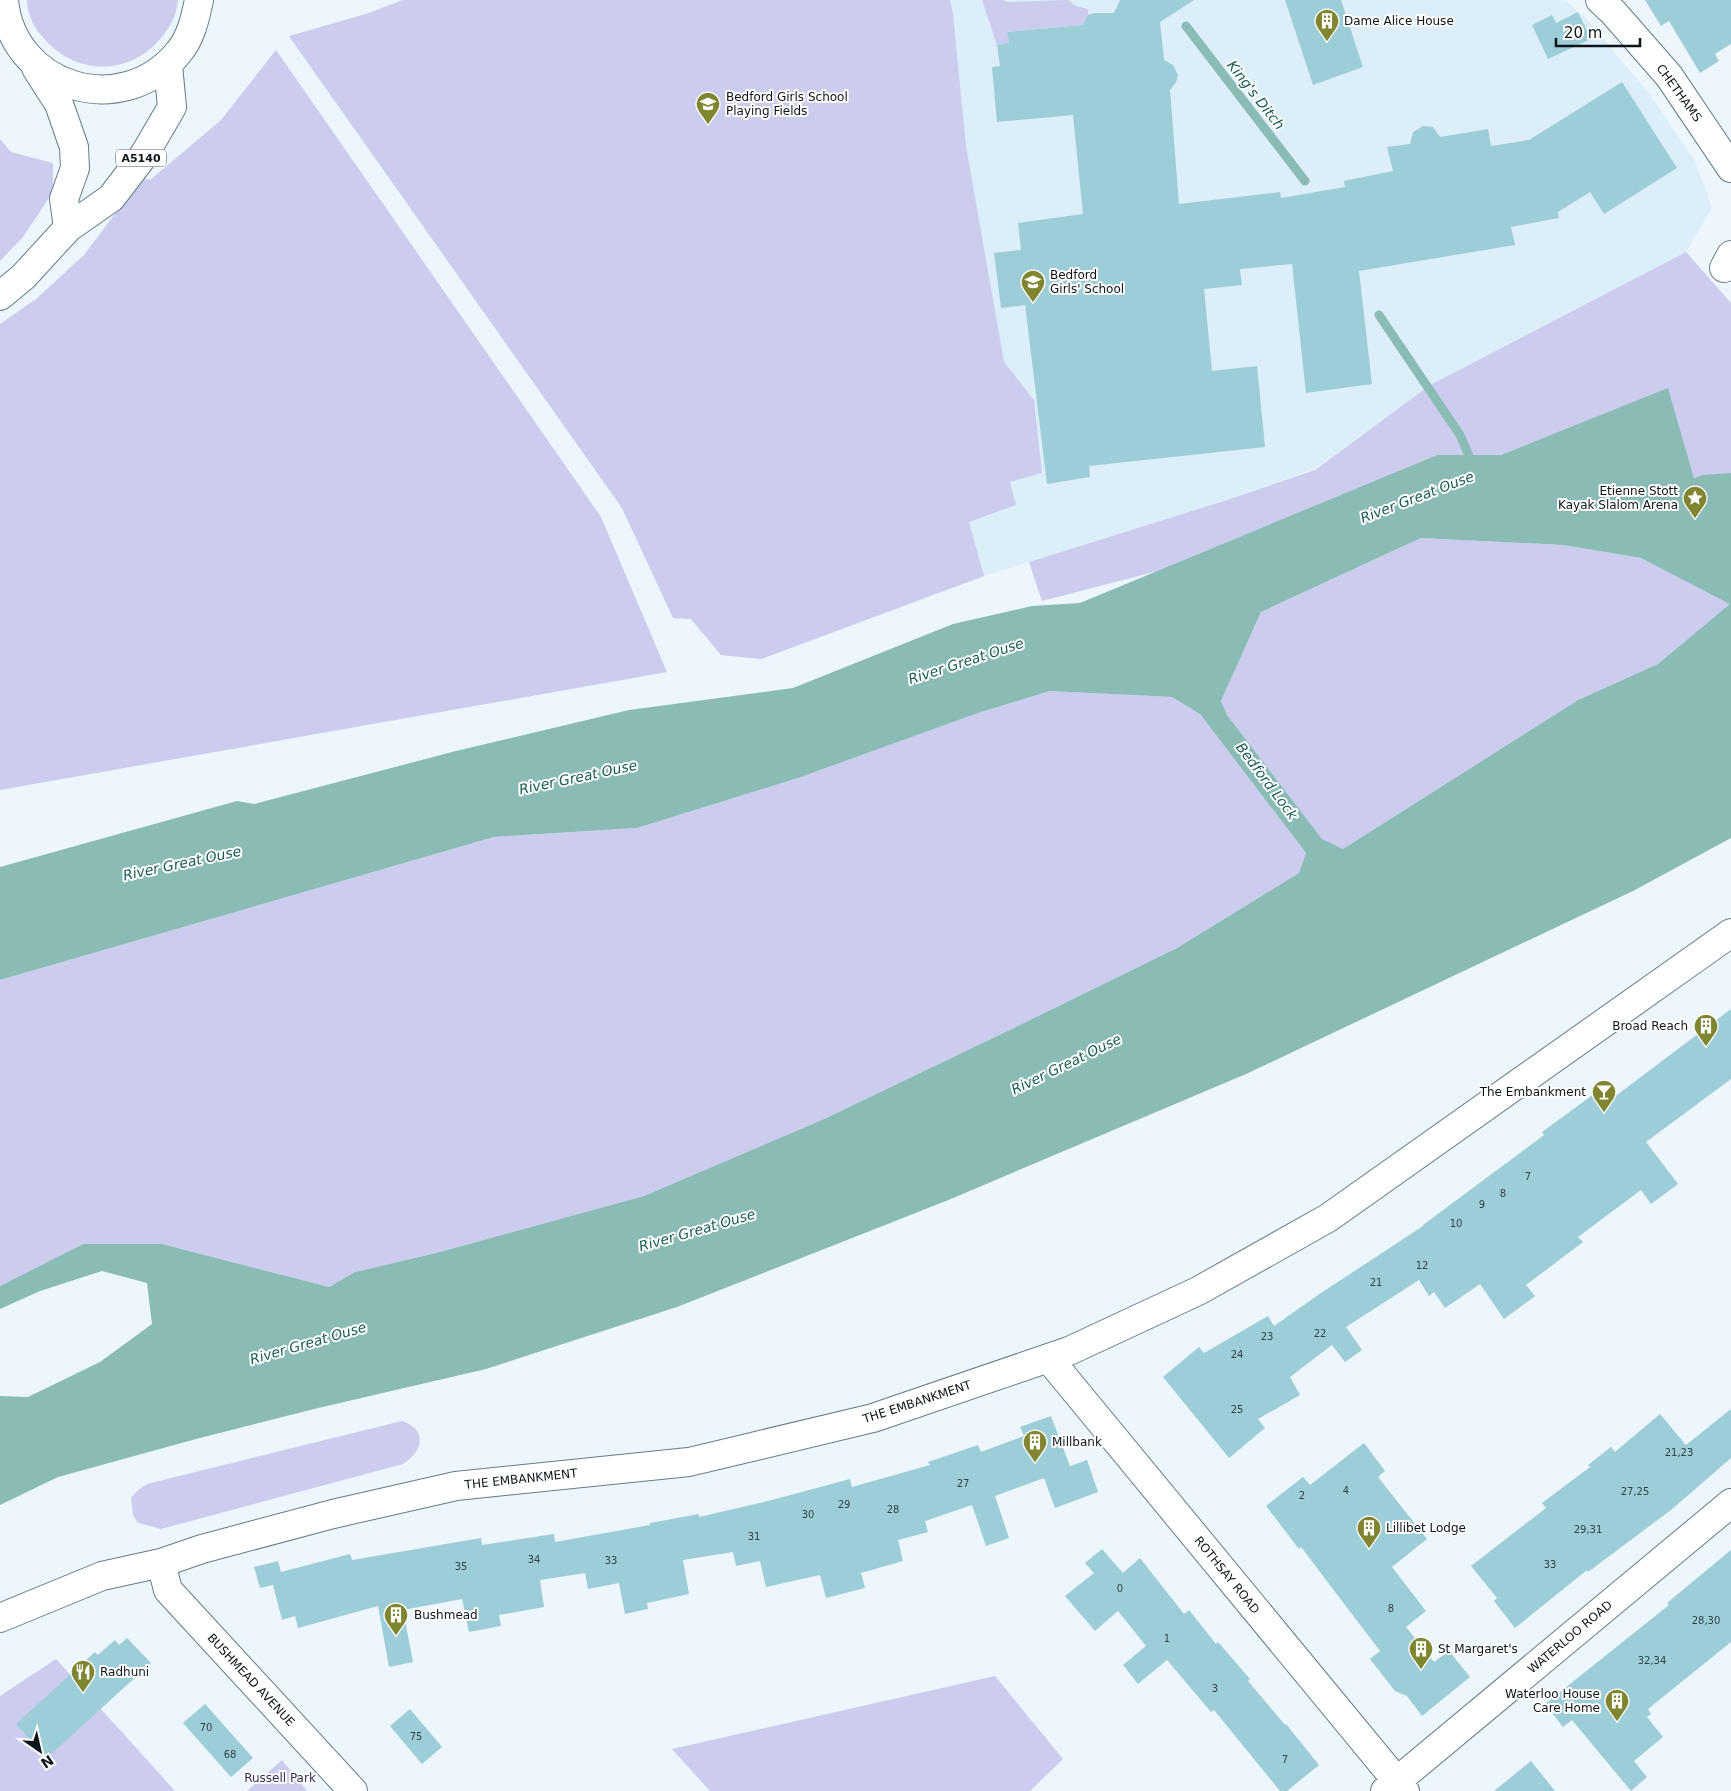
<svg xmlns="http://www.w3.org/2000/svg" width="1731" height="1791" font-family="'DejaVu Sans',sans-serif">
<rect width="100%" height="100%" fill="#edf6fc"/>
<path fill="#dceefa" d="M 403,0 L 1565,0 L 1585,17 L 1651,96 L 1695,161 L 1712,208 L 1686,252 L 1430,385 L 1315,469 L 1224,501 L 984,576 L 761,659 L 721,655 L 691,619 L 673,618 L 622,508 L 289,37 L 366,14 Z"/>
<path fill="#ccccef" d="M 27,0 L 178,0 C 177,14 170,28 161,38 C 128,78 72,75 41,35 C 33,26 27,12 27,0 Z
M 403,0 L 950,0 L 953,14 L 966,146 L 1004,362 L 1034,400 L 1042,473 L 1010,482 L 1016,505 L 969,522 L 984,576 L 761,659 L 721,655 L 691,619 L 673,618 L 622,508 L 289,36 L 366,14 Z
M 982,0 L 1003,0 L 1007,2 L 1068,0 L 1076,6 L 1088,9 L 1088,15 L 1083,25 L 1007,32 L 1009,43 L 997,45 Z
M 276,50 L 601,517 L 667,672 L 0,790 L 0,324 L 36,299 L 84,255 L 142,178 L 150,180 L 221,120 Z
M 0,139 L 11,152 L 53,163 L 53,192 L 23,237 L 0,261 Z
M 1686,252 L 1731,303 L 1731,604 L 1658,664 L 1578,700 L 1343,849 L 1322,840 L 1227,715 L 1221,701 L 1261,612 L 1421,538 L 1563,545 L 1641,558 L 1685,580 L 1702,476 L 1694,478 L 1668,389 L 1501,455 L 1437,455 L 1158,571 L 1042,601 L 1029,562 L 1224,501 L 1315,470 L 1430,385 Z
M 1050,691 L 1172,697 L 1200,714 L 1306,853 L 1299,873 L 1177,948 L 1024,1023 L 822,1120 L 644,1196 L 436,1253 L 355,1272 L 329,1287 L 162,1244 L 83,1244 L 0,1286 L 0,980 L 494,837 L 637,828 L 801,777 L 978,713 Z
M 402,1421 C 428,1430 423,1451 403,1464 L 161,1529 L 138,1523 L 133,1515 L 131,1498 L 138,1490 L 147,1484 Z
M 56,1659 L 175,1791 L 0,1791 L 0,1696 Z
M 995,1676 L 1063,1759 L 1030,1791 L 710,1791 L 672,1749 Z
M 282,1760 L 307,1791 L 247,1791 Z"/>
<path fill="#8abbb4" fill-rule="evenodd" d="M 1668,388 L 1694,478 L 1703,475 L 1731,473 L 1731,838 L 1633,891 L 1246,1074 L 946,1201 L 677,1307 L 486,1369 L 314,1409 L 196,1439 L 58,1477 L 0,1505 L 0,1396 L 28,1397 L 100,1362 L 152,1324 L 147,1283 L 102,1271 L 40,1291 L 0,1309 L 0,1286 L 83,1244 L 162,1244 L 329,1287 L 355,1272 L 436,1253 L 644,1196 L 822,1120 L 1024,1023 L 1177,948 L 1299,873 L 1306,853 L 1200,714 L 1172,697 L 1050,691 L 978,713 L 801,777 L 637,828 L 494,837 L 0,980 L 0,867 L 237,801 L 254,804 L 456,751 L 629,710 L 793,688 L 953,624 L 1032,606 L 1080,603 L 1437,455 L 1501,455 ZM 1421,538 L 1563,545 L 1641,558 L 1730,604 L 1658,664 L 1578,700 L 1343,849 L 1322,839 L 1227,715 L 1221,701 L 1261,612 Z"/>
<g fill="none" stroke-linecap="round" stroke-linejoin="round">
<path stroke="#8abbb4" stroke-width="9" d="M 1186,26 L 1305,181
M 1379,315 L 1460,435 L 1473,465"/>
</g>
<path fill="#9dcdd7" d="M 1120,0 L 1194,0 L 1160,22 L 1164,60 L 1173,65 L 1178,75 L 1176,82 L 1170,90 L 1179,204 L 1280,192 L 1281,198 L 1345,187 L 1344,181 L 1393,171 L 1387,147 L 1410,144 L 1413,132 L 1423,126 L 1433,127 L 1440,137 L 1488,129 L 1491,146 L 1529,140 L 1622,82 L 1677,168 L 1604,214 L 1590,192 L 1558,212 L 1559,218 L 1511,227 L 1515,245 L 1359,271 L 1372,384 L 1306,393 L 1292,264 L 1240,269 L 1242,285 L 1204,289 L 1212,371 L 1257,366 L 1265,447 L 1089,466 L 1090,477 L 1047,484 L 1025,305 L 1001,308 L 994,253 L 1021,250 L 1018,223 L 1083,214 L 1073,115 L 997,122 L 992,67 L 1000,66 L 997,45 L 1009,43 L 1007,32 L 1083,25 L 1088,15 L 1095,13 L 1114,13 Z
M 1285,0 L 1341,0 L 1363,67 L 1313,85 Z
M 1645,0 L 1731,0 L 1731,44 L 1715,54 L 1719,61 L 1700,73 L 1669,21 L 1661,26 Z
M 1578,12 L 1591,39 L 1548,59 L 1532,25 L 1552,15 L 1556,23 Z
M 1731,1009 L 1731,1079 L 1646,1142 L 1678,1184 L 1651,1204 L 1641,1190 L 1578,1237 L 1583,1242 L 1526,1285 L 1535,1296 L 1504,1319 L 1480,1284 L 1445,1308 L 1434,1292 L 1429,1296 L 1419,1280 L 1346,1327 L 1362,1350 L 1345,1362 L 1332,1345 L 1290,1377 L 1300,1395 L 1258,1419 L 1265,1428 L 1229,1458 L 1163,1377 L 1199,1347 L 1204,1353 L 1268,1316 L 1274,1326 L 1321,1293 L 1423,1226 L 1423,1225 L 1544,1135 L 1542,1132 L 1605,1086 L 1613,1098 Z
M 1731,1409 L 1731,1458 L 1671,1510 L 1588,1572 L 1587,1570 L 1515,1628 L 1494,1601 L 1497,1598 L 1471,1566 L 1546,1508 L 1542,1503 L 1590,1467 L 1588,1465 L 1611,1447 L 1615,1452 L 1660,1414 L 1686,1445 Z
M 1051,1416 L 1070,1466 L 1087,1460 L 1098,1492 L 1055,1508 L 1044,1478 L 995,1496 L 1009,1538 L 986,1546 L 972,1505 L 925,1521 L 928,1532 L 898,1540 L 903,1561 L 861,1573 L 865,1588 L 826,1598 L 820,1575 L 766,1587 L 760,1561 L 736,1566 L 733,1552 L 683,1560 L 689,1594 L 647,1603 L 648,1609 L 625,1614 L 619,1583 L 588,1589 L 585,1573 L 540,1580 L 544,1607 L 499,1615 L 501,1626 L 469,1632 L 462,1599 L 403,1610 L 413,1662 L 389,1667 L 378,1606 L 298,1628 L 295,1616 L 282,1620 L 273,1585 L 260,1588 L 254,1567 L 278,1561 L 281,1572 L 350,1554 L 352,1560 L 481,1538 L 482,1545 L 554,1534 L 555,1542 L 650,1525 L 650,1523 L 699,1514 L 699,1517 L 768,1501 L 850,1479 L 852,1487 L 930,1465 L 928,1462 L 978,1445 L 981,1452 L 1024,1436 L 1020,1427 Z
M 1364,1443 L 1385,1471 L 1378,1477 L 1427,1539 L 1392,1567 L 1426,1611 L 1406,1627 L 1434,1662 L 1449,1651 L 1470,1677 L 1422,1716 L 1407,1696 L 1395,1691 L 1370,1659 L 1380,1651 L 1301,1547 L 1299,1549 L 1266,1506 L 1303,1477 L 1310,1485 Z
M 1102,1549 L 1123,1573 L 1140,1558 L 1184,1614 L 1189,1610 L 1216,1644 L 1218,1642 L 1250,1679 L 1248,1681 L 1285,1725 L 1286,1724 L 1319,1765 L 1287,1791 L 1280,1791 L 1214,1710 L 1211,1712 L 1167,1660 L 1138,1684 L 1123,1665 L 1146,1646 L 1118,1611 L 1095,1631 L 1065,1596 L 1094,1573 L 1085,1563 Z
M 1731,1550 L 1731,1642 L 1648,1709 L 1651,1714 L 1647,1717 L 1663,1737 L 1634,1761 L 1647,1777 L 1631,1791 L 1572,1720 L 1563,1727 L 1545,1704 L 1669,1605 L 1667,1603 Z
M 127,1638 L 151,1663 L 47,1758 L 16,1724 L 95,1652 L 98,1655 L 115,1640 L 119,1645 Z
M 205,1704 L 253,1758 L 231,1777 L 183,1723 Z
M 410,1709 L 442,1747 L 422,1764 L 390,1726 Z
M 1531,1761 L 1555,1791 L 1494,1791 Z"/>
<g fill="none" stroke-linecap="round" stroke-linejoin="round">
<defs>
<path id="minor" d="M 1600,0 L 1613,12 L 1669,76 L 1731,168
M 1724,268 L 1731,255
M 1049,1359 L 1405,1791
M 161,1563 L 168,1590 L 353,1791
M 0,1618 L 102,1576 L 161,1563 L 202,1549 L 333,1514 L 456,1486 L 689,1462 L 873,1418 L 1069,1351 L 1198,1291 L 1328,1218 L 1731,933
M 1385,1791 L 1731,1503"/>
<path id="major" d="M 4,0 C 12,88 122,121 178,53 C 191,38 195,19 199,0
M 36,68 L 59,104 L 74,147 L 75,168 L 64,199 L 68,228
M 0,296 L 23,277 L 68,228 L 111,198 L 144,155 L 172,107 L 168,65"/>
</defs>
<use href="#minor" stroke="#667b88" stroke-width="30"/>
<use href="#major" stroke="#667b88" stroke-width="30"/>
<use href="#minor" stroke="#fff" stroke-width="28"/>
<use href="#major" stroke="#fff" stroke-width="28"/>
</g>
<defs>
<symbol id="building-pin" viewBox="-11 -11 22 30"><path d="M0 17L-7.5 6A9.5 9.5 0 1 1 7.5 6Z" fill="#808530" stroke="#fff"/><path d="M-4-6H4V6H1V3H-1V6H-4ZM-2.5-4.3h1.7v1.8h-1.7ZM.8-4.3h1.7v1.8H.8ZM-2.5-1h1.7V.8h-1.7ZM.8-1h1.7V.8H.8Z" fill="#fff"/></symbol>
<symbol id="school-pin" viewBox="-11 -11 22 30"><path d="M0 17L-7.5 6A9.5 9.5 0 1 1 7.5 6Z" fill="#808530" stroke="#fff"/><path d="M0-5L7-2L0 1L-7-2ZM-4 1L0 2.5L4 1V4Q0 6-4 4Z" fill="#fff"/></symbol>
<symbol id="sight-pin" viewBox="-11 -11 22 30"><path d="M0 17L-7.5 6A9.5 9.5 0 1 1 7.5 6Z" fill="#808530" stroke="#fff"/><path d="M0-6L1.8-2.2L6-1.7L2.9 1.2L3.7 5.4L0 3.3L-3.7 5.4L-2.9 1.2L-6-1.7L-1.8-2.2Z" fill="#fff"/></symbol>
<symbol id="bar-pin" viewBox="-11 -11 22 30"><path d="M0 17L-7.5 6A9.5 9.5 0 1 1 7.5 6Z" fill="#808530" stroke="#fff"/><path d="M-6-5H6L.8 .8V4.5H3.5V6h-7V4.5H-.8V.8Z" fill="#fff"/></symbol>
<symbol id="restaurant-pin" viewBox="-11 -11 22 30"><path d="M0 17L-7.5 6A9.5 9.5 0 1 1 7.5 6Z" fill="#808530" stroke="#fff"/><path d="M-5-6h1v4h1v-4h1v4h1v-4h1v5L-1.5 .5V6h-2V.5L-5-1ZM5-6V6H3V1.5H1.5Q1.5-4 5-6Z" fill="#fff"/></symbol>
</defs>
<g fill-rule="evenodd">
<use href="#building-pin" x="1313" y="7" width="28" height="38"/>
<use href="#school-pin" x="694" y="90" width="28" height="38"/>
<use href="#school-pin" x="1019" y="268" width="28" height="38"/>
<use href="#sight-pin" x="1681" y="484" width="28" height="38"/>
<use href="#building-pin" x="1692" y="1012" width="28" height="38"/>
<use href="#bar-pin" x="1590" y="1078" width="28" height="38"/>
<use href="#building-pin" x="1021" y="1428" width="28" height="38"/>
<use href="#building-pin" x="1355" y="1514" width="28" height="38"/>
<use href="#building-pin" x="382" y="1601" width="28" height="38"/>
<use href="#building-pin" x="1407" y="1635" width="28" height="38"/>
<use href="#restaurant-pin" x="69" y="1658" width="28" height="38"/>
<use href="#building-pin" x="1603" y="1687" width="28" height="38"/>
</g>
<g text-anchor="middle" stroke-width="4" stroke-linejoin="round" paint-order="stroke">
<g font-size="10" fill="#314349">
<text x="1528" y="1180">7</text>
<text x="1503" y="1197">8</text>
<text x="1482" y="1208">9</text>
<text x="1456" y="1227">10</text>
<text x="1422" y="1269">12</text>
<text x="1376" y="1286">21</text>
<text x="1320" y="1337">22</text>
<text x="1267" y="1340">23</text>
<text x="1237" y="1358">24</text>
<text x="1237" y="1413">25</text>
<text x="1679" y="1456">21,23</text>
<text x="963" y="1487">27</text>
<text x="1346" y="1494">4</text>
<text x="1635" y="1495">27,25</text>
<text x="1302" y="1499">2</text>
<text x="844" y="1508">29</text>
<text x="893" y="1513">28</text>
<text x="808" y="1518">30</text>
<text x="1588" y="1533">29,31</text>
<text x="754" y="1540">31</text>
<text x="534" y="1563">34</text>
<text x="611" y="1564">33</text>
<text x="1550" y="1568">33</text>
<text x="461" y="1570">35</text>
<text x="1120" y="1592">0</text>
<text x="1391" y="1612">8</text>
<text x="1706" y="1624">28,30</text>
<text x="1167" y="1642">1</text>
<text x="1652" y="1664">32,34</text>
<text x="1215" y="1692">3</text>
<text x="206" y="1731">70</text>
<text x="416" y="1740">75</text>
<text x="230" y="1758">68</text>
<text x="1285" y="1763">7</text>
</g>
<rect fill="#fff" stroke="#565b5f" stroke-width="1" x="116" y="149.5" width="50" height="17" rx="4"/>
<g font-size="11" font-weight="bold" fill="#0d151a">
<text x="141" y="162">A5140</text>
</g>
<g font-size="12" fill="#0d151a" stroke="#fff" text-anchor="start">
<text x="1344" y="25">Dame Alice House</text>
<text x="726" y="101">Bedford Girls School<tspan x="726" dy="14">Playing Fields</tspan></text>
<text x="1050" y="279">Bedford<tspan x="1050" dy="14">Girls' School</tspan></text>
<text x="1678" y="495" text-anchor="end">Etienne Stott<tspan x="1678" dy="14">Kayak Slalom Arena</tspan></text>
<text x="1688" y="1030" text-anchor="end">Broad Reach</text>
<text x="1586" y="1096" text-anchor="end">The Embankment</text>
<text x="1052" y="1446">Millbank</text>
<text x="1386" y="1532">Lillibet Lodge</text>
<text x="414" y="1619">Bushmead</text>
<text x="1438" y="1653">St Margaret's</text>
<text x="100" y="1676">Radhuni</text>
<text x="1600" y="1698" text-anchor="end">Waterloo House<tspan x="1600" dy="14">Care Home</tspan></text>
</g>
<g font-size="12" fill="#0d151a" stroke="#fff">
<text transform="translate(1679 93) rotate(54)" y="4">CHETHAMS</text>
<text transform="translate(917 1402) rotate(-18)" y="4">THE EMBANKMENT</text>
<text transform="translate(521 1479) rotate(-6)" y="4">THE EMBANKMENT</text>
<text transform="translate(1227 1575) rotate(51)" y="4">ROTHSAY ROAD</text>
<text transform="translate(1570 1637) rotate(-40)" y="4">WATERLOO ROAD</text>
<text transform="translate(251 1680) rotate(47)" y="4">BUSHMEAD AVENUE</text>
</g>
<g font-size="12" fill="#322d5d" stroke="#fff">
<text x="280" y="1782">Russell Park</text>
</g>
<g font-size="14" font-style="italic" fill="#195c56" stroke="#fff">
<text transform="translate(1256 95) rotate(52)" y="5">King's Ditch</text>
<text transform="translate(1417 497) rotate(-21)" y="5">River Great Ouse</text>
<text transform="translate(966 661) rotate(-18)" y="5">River Great Ouse</text>
<text transform="translate(578 777) rotate(-12)" y="5">River Great Ouse</text>
<text transform="translate(1267 781) rotate(53)" y="5">Bedford Lock</text>
<text transform="translate(182 863) rotate(-12)" y="5">River Great Ouse</text>
<text transform="translate(1066 1064) rotate(-26)" y="5">River Great Ouse</text>
<text transform="translate(697 1230) rotate(-16)" y="5">River Great Ouse</text>
<text transform="translate(308 1343) rotate(-16)" y="5">River Great Ouse</text>
</g>
</g>
<g transform="translate(40 1751) rotate(146)" stroke="#ffffff" stroke-width="4" paint-order="stroke">
<path d="M0-4L9 19L0 12L-9 19Z" fill="#0d151a"/>
<text y="-8" font-size="14" font-weight="bold" text-anchor="middle" fill="#0d151a">N</text>
</g>
<path d="M1556 38v8h84v-8" fill="none" stroke="#0d151a" stroke-width="2.5"/>
<text x="1564" y="38" font-size="15" fill="#0d151a" stroke="#ffffff" stroke-width="4" paint-order="stroke">20 m</text>
</svg>
